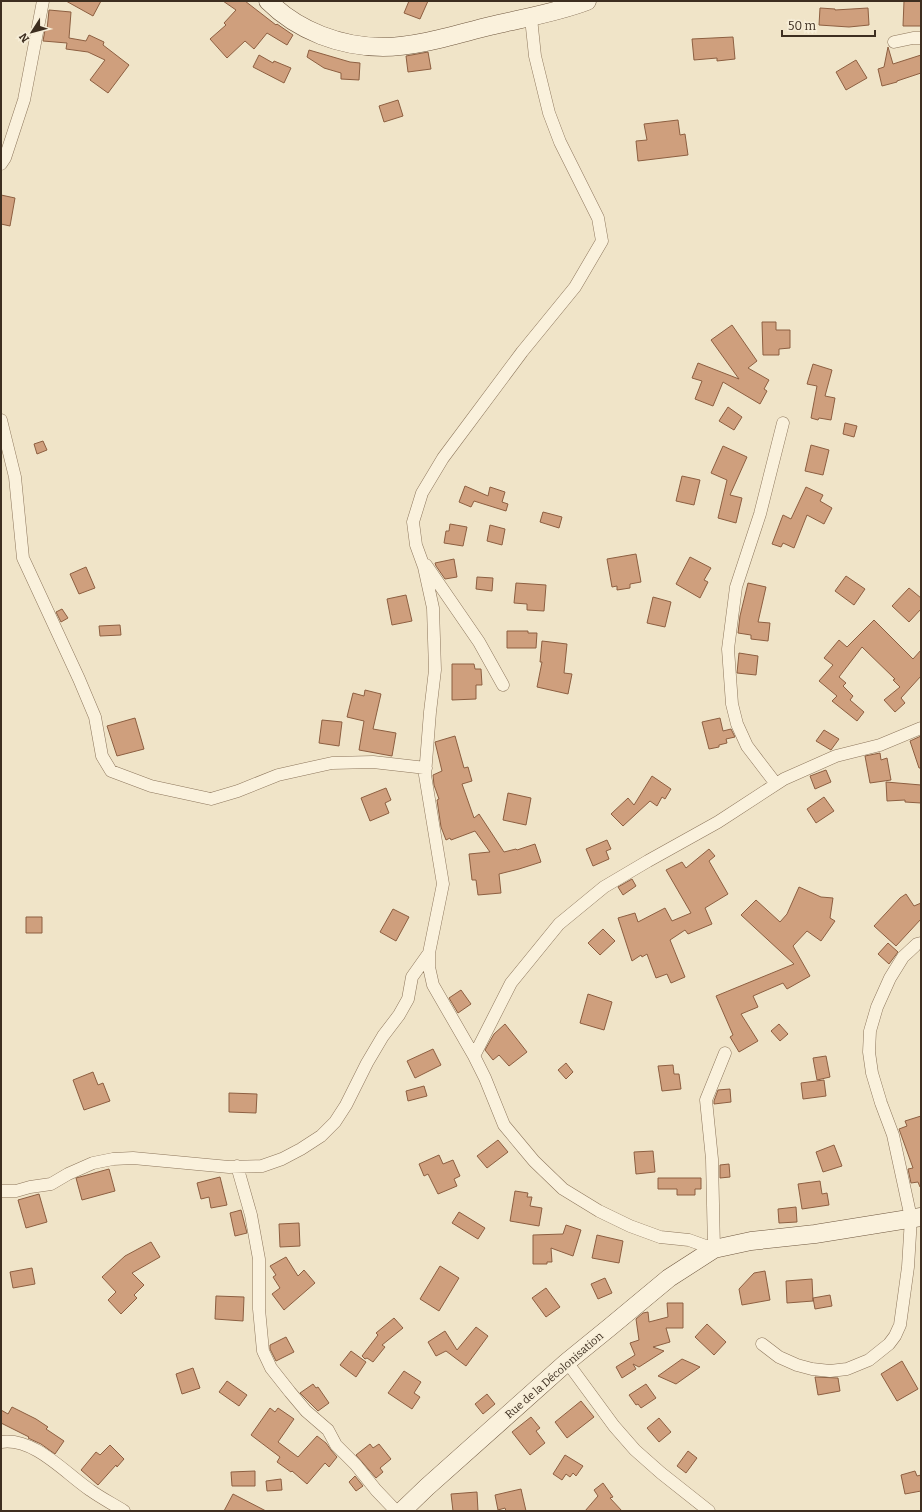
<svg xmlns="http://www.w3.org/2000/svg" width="922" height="1512" font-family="Bitter,serif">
<rect width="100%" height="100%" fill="#f0e4c8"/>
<path fill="#cf9f7d" stroke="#8d5f41" d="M 66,1 L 101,1 L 93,16 Z
M 223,1 L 245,1 L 276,25 L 277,24 L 293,35 L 287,45 L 267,33 L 254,49 L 245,41 L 227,58 L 210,39 L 226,25 L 224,23 L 236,10 Z
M 409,1 L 428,1 L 420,19 L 404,13 Z
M 904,1 L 921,1 L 921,26 L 903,26 Z
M 820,8 L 835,9 L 835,10 L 868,8 L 869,25 L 849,27 L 819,25 Z
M 49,10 L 71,12 L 69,38 L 86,41 L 89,35 L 104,42 L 103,45 L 129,65 L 108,93 L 90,80 L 105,60 L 88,52 L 66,49 L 67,43 L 43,41 L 45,30 L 47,30 Z
M 733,37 L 735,59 L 717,61 L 717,58 L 694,60 L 692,39 Z
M 888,47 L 893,64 L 921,55 L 921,73 L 897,81 L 897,82 L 882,86 L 878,69 L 884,67 Z
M 309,50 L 350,62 L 360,63 L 359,80 L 341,79 L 341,73 L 324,68 L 307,57 Z
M 428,52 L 431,69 L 408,72 L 406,56 Z
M 259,55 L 273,63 L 274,61 L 291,68 L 284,83 L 253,67 Z
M 856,60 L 867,78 L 846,90 L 836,72 Z
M 398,100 L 403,116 L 384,122 L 379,106 Z
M 678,120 L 680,135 L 685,134 L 688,155 L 638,161 L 636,141 L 647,140 L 644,124 Z
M 1,195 L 15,198 L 10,226 L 1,224 Z
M 762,322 L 776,322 L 776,330 L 790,330 L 790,348 L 779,349 L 779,355 L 763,355 Z
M 732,325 L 757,361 L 748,368 L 769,380 L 764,389 L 767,391 L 760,404 L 723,382 L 713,406 L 695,399 L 702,381 L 692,378 L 698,363 L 739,379 L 711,340 Z
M 813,364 L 832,370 L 825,396 L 835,398 L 831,420 L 819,418 L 818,420 L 811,418 L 817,386 L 807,384 Z
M 728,407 L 742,417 L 734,430 L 719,421 Z
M 845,423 L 857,426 L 854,437 L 843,434 Z
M 43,441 L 47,450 L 37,454 L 34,444 Z
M 811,445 L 829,450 L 823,475 L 805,471 Z
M 723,446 L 747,457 L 730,495 L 742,498 L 736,523 L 718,518 L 727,480 L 711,473 Z
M 682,476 L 700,480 L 694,505 L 676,501 Z
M 465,486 L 488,496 L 490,487 L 505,492 L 502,502 L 508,504 L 506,511 L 474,501 L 471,507 L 459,502 Z
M 806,487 L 823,495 L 820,501 L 832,508 L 824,524 L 807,515 L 794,548 L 783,543 L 781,547 L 772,544 L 783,515 L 791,519 Z
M 543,512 L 562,517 L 559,528 L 540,522 Z
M 450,524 L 467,527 L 463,546 L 444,543 L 446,531 L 449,531 Z
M 490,525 L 505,529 L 502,545 L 487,541 Z
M 636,554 L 641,582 L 630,584 L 630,588 L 617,590 L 617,586 L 612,587 L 607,559 Z
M 690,557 L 711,568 L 704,580 L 708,582 L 700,598 L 676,584 Z
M 454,559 L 457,577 L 445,579 L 436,566 L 435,563 Z
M 86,567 L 95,588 L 79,594 L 70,574 Z
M 846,576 L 865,589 L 854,605 L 835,591 Z
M 477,577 L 493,578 L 492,591 L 476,589 Z
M 516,583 L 546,585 L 544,611 L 527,610 L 527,604 L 514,603 Z
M 748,583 L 766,587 L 758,622 L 770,623 L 768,641 L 751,639 L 751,635 L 738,633 L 740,616 Z
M 909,588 L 921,598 L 921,609 L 909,622 L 892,606 Z
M 406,595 L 412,621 L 392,625 L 387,599 Z
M 653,597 L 671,602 L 665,627 L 647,623 Z
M 62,609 L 68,618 L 61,622 L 56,612 Z
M 874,620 L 913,659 L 921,650 L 921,676 L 901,698 L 905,703 L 895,712 L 884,700 L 900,687 L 893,680 L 895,679 L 862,647 L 839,677 L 846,683 L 843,686 L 853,696 L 850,700 L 864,712 L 857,721 L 832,701 L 837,696 L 819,681 L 833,665 L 824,658 L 839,640 L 847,647 Z
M 120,625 L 121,635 L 100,636 L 99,626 Z
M 507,631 L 528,631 L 528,633 L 537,633 L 536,648 L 507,648 Z
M 542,641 L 567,644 L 564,673 L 572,674 L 568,694 L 537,687 L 542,662 L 540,662 Z
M 739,653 L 758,656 L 756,675 L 737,673 Z
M 452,664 L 474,664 L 475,669 L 481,669 L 482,685 L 476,685 L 476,699 L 452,700 Z
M 365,690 L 381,694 L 373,729 L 396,733 L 392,756 L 359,750 L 364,721 L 347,717 L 353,693 L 364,696 Z
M 135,718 L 144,749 L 117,756 L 107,726 Z
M 720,718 L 723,731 L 731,729 L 735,737 L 726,739 L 727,743 L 719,745 L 719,747 L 709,749 L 702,722 Z
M 322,720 L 342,722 L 339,746 L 319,743 Z
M 824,730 L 839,739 L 831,750 L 816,741 Z
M 455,736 L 464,768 L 468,767 L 472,781 L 462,784 L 474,818 L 479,814 L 504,852 L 516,849 L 517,850 L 535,844 L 541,862 L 519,869 L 499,874 L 501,893 L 478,895 L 476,880 L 472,880 L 469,854 L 490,852 L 475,831 L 451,840 L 450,838 L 446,840 L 441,827 L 437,800 L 439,799 L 434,785 L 433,775 L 442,771 L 435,742 Z
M 921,736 L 921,768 L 919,768 L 910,741 Z
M 880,753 L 881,760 L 887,758 L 891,780 L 870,783 L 865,756 Z
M 826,770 L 831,782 L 815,789 L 810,776 Z
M 652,776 L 671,789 L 665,799 L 662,797 L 657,806 L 650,801 L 623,826 L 611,814 L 628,798 L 634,805 Z
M 886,782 L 921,785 L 921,803 L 905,802 L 905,800 L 887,801 Z
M 386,788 L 391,800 L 385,803 L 389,813 L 370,821 L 361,798 Z
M 508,793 L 531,798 L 526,825 L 503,820 Z
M 824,797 L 834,811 L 816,823 L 807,809 Z
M 607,840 L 611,849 L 606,851 L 609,859 L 593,866 L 586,849 Z
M 709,849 L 715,856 L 709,861 L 728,894 L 705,908 L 712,924 L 688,934 L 685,930 L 670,940 L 685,977 L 671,983 L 667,974 L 656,978 L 647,954 L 642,957 L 641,955 L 632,961 L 618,918 L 635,913 L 638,922 L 665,908 L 672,921 L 691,913 L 666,870 L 682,862 L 686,868 Z
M 632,879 L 636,886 L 623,895 L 618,887 Z
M 799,887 L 821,897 L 833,898 L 830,918 L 835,921 L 821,941 L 807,931 L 793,946 L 810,976 L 787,989 L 783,983 L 753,996 L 758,1007 L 741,1014 L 758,1041 L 739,1052 L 730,1037 L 733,1035 L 716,996 L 794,964 L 741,915 L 756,900 L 780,922 L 787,914 Z
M 906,894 L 914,906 L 921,903 L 921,919 L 896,946 L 874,926 L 900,898 Z
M 393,909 L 409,917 L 396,941 L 380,932 Z
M 26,917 L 42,917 L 42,933 L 26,933 Z
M 603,929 L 615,941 L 600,955 L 588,943 Z
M 888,943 L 898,952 L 889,964 L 878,954 Z
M 461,990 L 471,1004 L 458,1013 L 449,998 Z
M 588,994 L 612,1002 L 604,1030 L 580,1023 Z
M 505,1024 L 527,1052 L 509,1066 L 499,1055 L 493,1060 L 485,1050 L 494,1034 Z
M 779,1024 L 788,1034 L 780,1041 L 771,1031 Z
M 433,1049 L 441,1065 L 415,1078 L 407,1061 Z
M 826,1056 L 830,1077 L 817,1080 L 813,1058 Z
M 566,1063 L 573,1072 L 566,1079 L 558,1070 Z
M 673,1065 L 674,1074 L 679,1074 L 681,1089 L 662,1091 L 658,1066 Z
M 93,1072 L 98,1085 L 103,1083 L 110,1101 L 84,1110 L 73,1080 Z
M 824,1080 L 826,1096 L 803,1099 L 801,1083 Z
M 424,1086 L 427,1096 L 408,1101 L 406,1091 Z
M 730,1089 L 731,1102 L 714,1104 L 714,1101 L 718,1090 Z
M 229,1093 L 257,1094 L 256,1113 L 229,1112 Z
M 921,1116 L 921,1187 L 920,1187 L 918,1182 L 911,1183 L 908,1169 L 913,1168 L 899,1129 L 907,1126 L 905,1121 Z
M 498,1140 L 508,1152 L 487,1168 L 477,1156 Z
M 834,1145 L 842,1166 L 823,1172 L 816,1152 Z
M 653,1151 L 655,1172 L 636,1174 L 634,1152 Z
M 439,1155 L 443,1164 L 453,1160 L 460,1176 L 454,1179 L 457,1186 L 438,1194 L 428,1174 L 424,1176 L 419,1164 Z
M 729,1164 L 730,1177 L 720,1178 L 720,1165 Z
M 109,1169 L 115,1191 L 82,1200 L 76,1178 Z
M 220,1177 L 227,1205 L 211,1208 L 209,1197 L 201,1199 L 197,1183 Z
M 658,1178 L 701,1178 L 701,1189 L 695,1189 L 695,1195 L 677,1195 L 677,1189 L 658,1189 Z
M 820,1181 L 822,1194 L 827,1193 L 829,1205 L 802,1209 L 798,1184 Z
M 515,1191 L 528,1193 L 527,1197 L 532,1197 L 530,1206 L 542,1208 L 539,1226 L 510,1221 Z
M 39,1194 L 47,1222 L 26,1228 L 18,1200 Z
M 796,1207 L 797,1222 L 779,1223 L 778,1209 Z
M 241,1210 L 247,1233 L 235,1236 L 230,1213 Z
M 459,1212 L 485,1228 L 478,1239 L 452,1223 Z
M 299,1223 L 300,1246 L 280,1247 L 279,1224 Z
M 566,1225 L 581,1230 L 573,1256 L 551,1248 L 552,1262 L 547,1262 L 547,1264 L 533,1264 L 533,1235 L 563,1234 Z
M 597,1235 L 623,1241 L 619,1263 L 592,1258 Z
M 151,1242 L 160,1257 L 132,1273 L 144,1285 L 134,1295 L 137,1298 L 121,1314 L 108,1300 L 116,1292 L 102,1277 L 125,1256 Z
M 286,1257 L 298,1276 L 304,1270 L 315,1283 L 284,1310 L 272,1294 L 280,1288 L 273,1277 L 276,1275 L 270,1266 Z
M 440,1266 L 459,1278 L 439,1311 L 420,1299 Z
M 32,1268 L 35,1284 L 13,1288 L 10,1272 Z
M 765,1271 L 770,1300 L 742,1305 L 739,1289 L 754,1273 Z
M 605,1278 L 612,1293 L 598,1299 L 591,1284 Z
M 812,1279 L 813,1301 L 787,1303 L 786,1281 Z
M 546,1288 L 560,1307 L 546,1317 L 532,1298 Z
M 830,1295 L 832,1306 L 815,1309 L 813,1298 Z
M 216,1296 L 244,1297 L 243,1321 L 215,1319 Z
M 667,1303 L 683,1303 L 683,1328 L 666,1328 L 670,1342 L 653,1347 L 664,1351 L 639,1367 L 633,1364 L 636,1369 L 622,1378 L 616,1367 L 635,1355 L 630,1343 L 639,1340 L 636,1319 L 643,1313 L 648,1312 L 649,1322 L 668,1317 Z
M 394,1318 L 403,1328 L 382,1345 L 385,1347 L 373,1362 L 367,1358 L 365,1359 L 362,1356 L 378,1335 L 376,1333 Z
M 707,1324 L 726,1342 L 714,1355 L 695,1337 Z
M 476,1327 L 488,1336 L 466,1366 L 446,1351 L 436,1356 L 428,1342 L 445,1331 L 457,1350 Z
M 286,1337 L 294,1352 L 276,1361 L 270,1349 L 270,1345 Z
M 351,1351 L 366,1362 L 356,1377 L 340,1365 Z
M 682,1359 L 700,1367 L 676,1384 L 658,1376 Z
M 902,1361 L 918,1389 L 897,1401 L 881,1374 Z
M 193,1368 L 200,1388 L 182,1394 L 176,1374 Z
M 404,1371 L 421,1382 L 414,1393 L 420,1397 L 412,1409 L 388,1393 Z
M 815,1377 L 838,1378 L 840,1391 L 818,1395 Z
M 227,1381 L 247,1395 L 239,1406 L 219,1392 Z
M 313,1384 L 316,1388 L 318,1387 L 329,1403 L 318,1411 L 300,1393 Z
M 646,1384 L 656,1398 L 641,1408 L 638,1404 L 636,1405 L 629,1395 Z
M 487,1394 L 495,1404 L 483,1414 L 475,1404 Z
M 581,1401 L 594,1417 L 567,1438 L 555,1422 Z
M 12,1407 L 36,1419 L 48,1427 L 46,1429 L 64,1441 L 55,1454 L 41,1444 L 28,1438 L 29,1437 L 1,1423 L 1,1410 L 8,1414 Z
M 270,1408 L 275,1412 L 278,1408 L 294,1419 L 278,1442 L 298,1457 L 317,1436 L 326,1443 L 331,1450 L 337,1457 L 329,1467 L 325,1463 L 307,1484 L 292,1471 L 291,1472 L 277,1462 L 280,1457 L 251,1435 Z
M 531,1417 L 540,1428 L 536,1431 L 545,1443 L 530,1455 L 512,1432 Z
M 659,1418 L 671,1432 L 659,1442 L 647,1428 Z
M 370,1444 L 373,1448 L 379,1444 L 391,1459 L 380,1468 L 383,1472 L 376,1478 L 356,1455 Z
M 110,1445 L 124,1459 L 117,1467 L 116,1465 L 98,1485 L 81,1470 L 96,1452 L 100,1455 Z
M 688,1451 L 697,1458 L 686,1473 L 677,1466 Z
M 565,1455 L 583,1466 L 576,1476 L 573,1473 L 570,1477 L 566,1474 L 562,1480 L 553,1474 Z
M 255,1471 L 255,1486 L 232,1486 L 231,1472 Z
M 915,1471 L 917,1476 L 921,1475 L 921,1491 L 905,1494 L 901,1475 Z
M 355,1476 L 363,1486 L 356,1491 L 349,1482 Z
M 281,1479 L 282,1490 L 267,1491 L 266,1481 Z
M 603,1483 L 613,1497 L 610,1498 L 622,1511 L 585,1511 L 598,1496 L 594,1490 Z
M 521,1489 L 526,1511 L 506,1511 L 505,1508 L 498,1510 L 495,1495 Z
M 477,1492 L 478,1511 L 453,1511 L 451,1494 Z
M 233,1494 L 266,1511 L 224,1511 Z"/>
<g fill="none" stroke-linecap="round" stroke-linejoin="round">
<defs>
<path id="street" d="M 531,18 L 535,56 L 549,113 L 560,142 L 598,218 L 602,241 L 575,287 L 522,352 L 443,458 L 422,493 L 413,522 L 416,545 L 424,567 L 433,608 L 435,670 L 430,712 L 425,775 L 443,884 L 429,953 L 429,967 L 433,985 L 474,1056 L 485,1078 L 504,1125 L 534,1161 L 563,1189 L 599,1211 L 630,1226 L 660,1237 L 689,1240 L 714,1249 L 712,1159 L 706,1100 L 725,1053
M 894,42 L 913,38 L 921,38
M 1,164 L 5,158 L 24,100 L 43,1
M 1,420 L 15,477 L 23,558 L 79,679 L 95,717 L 102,756 L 111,771 L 151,786 L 211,799 L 238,791 L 278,775 L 332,763 L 373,762 L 426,768
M 426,565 L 479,642 L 503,685
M 776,784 L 747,746 L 737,724 L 732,704 L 728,649 L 736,587 L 760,514 L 783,423
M 474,1056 L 511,983 L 559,924 L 604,887 L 648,861 L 718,822 L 784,779 L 836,756 L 880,745 L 921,728
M 237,1166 L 251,1215 L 259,1259 L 259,1309 L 263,1351 L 271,1368 L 290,1392 L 306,1411 L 328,1430 L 336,1445 L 356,1465 L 376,1490 L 396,1511
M 1,1191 L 16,1191 L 30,1187 L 51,1184 L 68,1174 L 93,1163 L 113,1159 L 133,1158 L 229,1167 L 262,1166 L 282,1159 L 301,1149 L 321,1136 L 335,1122 L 346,1105 L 367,1063 L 383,1036 L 399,1015 L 408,999 L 412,977 L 429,953
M 762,1344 L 779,1357 L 797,1365 L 812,1369 L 830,1371 L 847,1369 L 869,1360 L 889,1344 L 895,1336 L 900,1325 L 908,1267 L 911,1218 L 893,1135 L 881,1103 L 872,1073 L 869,1052 L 870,1031 L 877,1007 L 890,978 L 903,957 L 917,944 L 921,943
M 567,1362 L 614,1426 L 635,1450 L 661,1473 L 709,1511
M 1,1442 C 34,1437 65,1473 90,1490 C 101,1498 113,1504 124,1511"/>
<path id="secondary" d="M 268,1 C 298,31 341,47 383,47 C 417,47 457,34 490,26 C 523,18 556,13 587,1
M 402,1511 L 427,1487 L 567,1362 L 610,1327 L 669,1278 L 714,1249 L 751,1241 L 815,1234 L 921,1217"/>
</defs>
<use href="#street" stroke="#8d765c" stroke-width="13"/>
<use href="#secondary" stroke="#6f573f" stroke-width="19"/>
<use href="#street" stroke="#faf1dc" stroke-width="12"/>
<use href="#secondary" stroke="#faf1dc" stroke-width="18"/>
</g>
<g text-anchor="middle" stroke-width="3" stroke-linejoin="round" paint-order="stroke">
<g font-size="11" fill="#3d2e20" stroke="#f7eed8">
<text transform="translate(554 1375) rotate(-41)" y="4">Rue de la Décolonisation</text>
</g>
</g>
<rect width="922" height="1512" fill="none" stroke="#3d2e20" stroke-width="4"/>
<g transform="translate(32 32) rotate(234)" stroke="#f7eed8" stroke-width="3" paint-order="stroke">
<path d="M0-3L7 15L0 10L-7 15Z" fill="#3d2e20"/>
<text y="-6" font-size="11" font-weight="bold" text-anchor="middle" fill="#3d2e20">N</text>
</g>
<path d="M782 30v6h93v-6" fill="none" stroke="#3d2e20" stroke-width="2"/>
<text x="788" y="30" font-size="12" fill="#3d2e20" stroke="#f7eed8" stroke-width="3" paint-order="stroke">50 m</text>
</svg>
